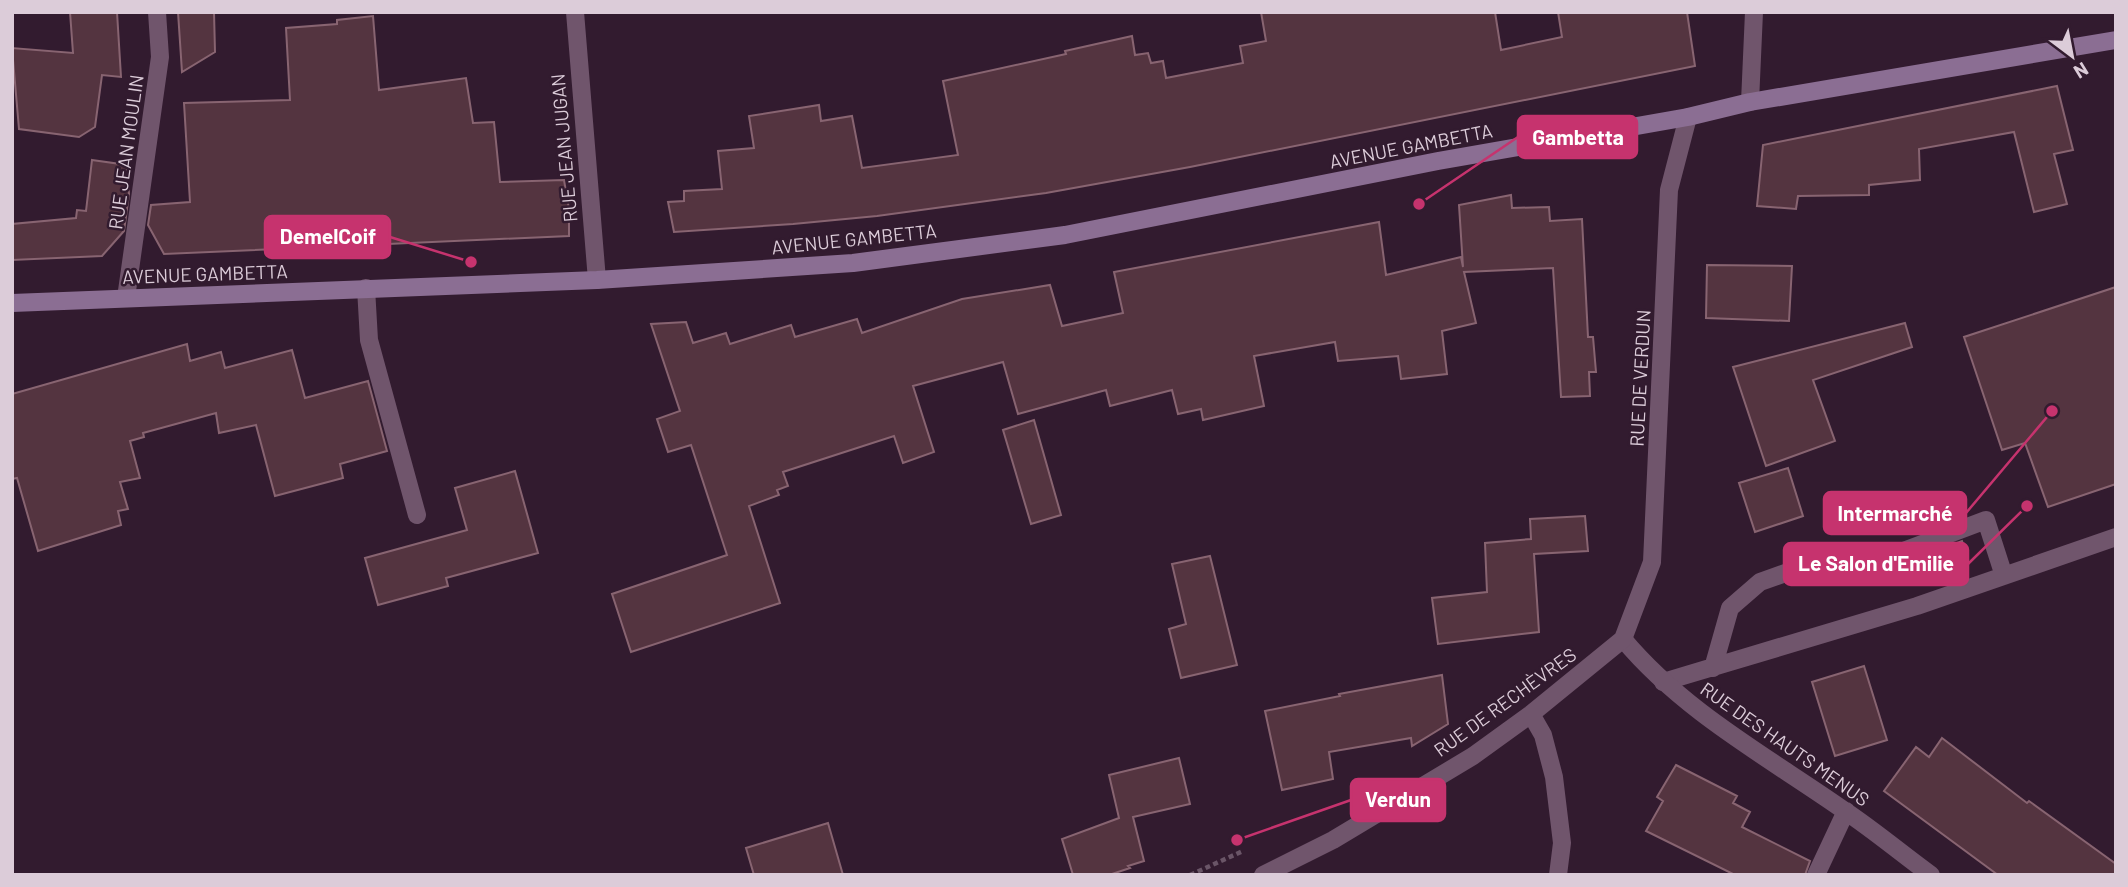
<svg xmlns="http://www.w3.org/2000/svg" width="2128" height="887" font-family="Barlow,sans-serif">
<rect width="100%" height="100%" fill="#321b2f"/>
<path fill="#543440" stroke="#886471" stroke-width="2" d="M 70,12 L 117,12 L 121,77 L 102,75 L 95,127 L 79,137 L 19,129 L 12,48 L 73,53 Z
M 178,12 L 214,12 L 215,52 L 182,72 Z
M 1261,12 L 1495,12 L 1501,50 L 1562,37 L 1558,12 L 1687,12 L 1695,66 L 1190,167 L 1046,193 L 877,216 L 793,224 L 674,232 L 668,202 L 684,201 L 684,191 L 722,189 L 718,151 L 754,148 L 749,116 L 819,105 L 821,121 L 852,116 L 862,168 L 958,155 L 943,81 L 1066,54 L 1065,51 L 1132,36 L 1135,55 L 1148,53 L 1151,63 L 1163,61 L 1166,78 L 1243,63 L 1240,46 L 1266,41 Z
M 373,16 L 379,90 L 466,78 L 473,123 L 494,122 L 500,182 L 564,180 L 569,209 L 569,236 L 164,254 L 148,225 L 151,205 L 190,202 L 184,103 L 290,100 L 286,28 L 337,24 L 337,20 Z
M 2057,86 L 2073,150 L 2054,154 L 2067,204 L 2034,212 L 2014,132 L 1919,149 L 1920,180 L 1869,185 L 1869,195 L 1798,196 L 1796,209 L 1757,206 L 1763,145 Z
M 92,160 L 127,165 L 129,194 L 124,231 L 102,256 L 12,260 L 12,224 L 76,218 L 77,210 L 86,211 Z
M 1511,195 L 1512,208 L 1549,207 L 1550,221 L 1582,219 L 1588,337 L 1593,337 L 1596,372 L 1589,372 L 1590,396 L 1561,397 L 1553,268 L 1464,272 L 1476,323 L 1442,331 L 1447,374 L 1401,379 L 1398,356 L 1338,361 L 1335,342 L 1254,356 L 1264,406 L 1203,420 L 1201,409 L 1178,414 L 1172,390 L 1110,406 L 1106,390 L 1018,414 L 1003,362 L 913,386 L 934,452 L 903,463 L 894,436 L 783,472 L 788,486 L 777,490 L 779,495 L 749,506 L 780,603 L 631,652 L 612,594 L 727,555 L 691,445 L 668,452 L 657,419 L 680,411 L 651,324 L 686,322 L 693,343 L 726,333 L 730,344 L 791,325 L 795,337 L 857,319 L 862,333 L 962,299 L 1050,285 L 1062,326 L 1123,313 L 1114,272 L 1379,222 L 1386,275 L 1461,257 L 1463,267 L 1459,205 Z
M 1707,265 L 1792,266 L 1789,321 L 1706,318 Z
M 2116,287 L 2116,484 L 2048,507 L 2025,443 L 2002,450 L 1964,337 Z
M 1905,323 L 1912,347 L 1813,380 L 1835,441 L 1766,466 L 1733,367 Z
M 187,344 L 190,361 L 221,352 L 225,368 L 292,350 L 305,398 L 368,381 L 387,451 L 340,464 L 343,478 L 275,496 L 256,425 L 219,433 L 216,413 L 143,433 L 144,437 L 130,441 L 140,478 L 120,482 L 128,509 L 118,511 L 121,525 L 38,551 L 17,478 L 12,479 L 12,394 Z
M 1034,420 L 1061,515 L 1031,524 L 1003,430 Z
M 1788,468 L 1803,516 L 1755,532 L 1739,483 Z
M 515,471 L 538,553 L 446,578 L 448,586 L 378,605 L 365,558 L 467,530 L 455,488 Z
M 1585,516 L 1588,551 L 1534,554 L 1539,632 L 1438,644 L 1432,598 L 1487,592 L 1485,543 L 1531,539 L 1530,519 Z
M 1962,541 L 1968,559 L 1939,569 L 1933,552 Z
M 1210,556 L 1237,665 L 1181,678 L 1169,629 L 1186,624 L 1172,564 Z
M 1864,666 L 1887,740 L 1835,756 L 1812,682 Z
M 1442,675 L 1448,724 L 1412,746 L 1411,738 L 1329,752 L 1333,779 L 1282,790 L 1265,711 L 1340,696 L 1339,694 Z
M 1942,738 L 2027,803 L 2029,801 L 2116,864 L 2116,875 L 1998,875 L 1884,791 L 1916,747 L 1929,757 Z
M 1179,758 L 1190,804 L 1133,817 L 1144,861 L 1128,866 L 1130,868 L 1109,875 L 1073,875 L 1062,839 L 1119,818 L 1109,775 Z
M 1676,765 L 1737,796 L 1733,803 L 1750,812 L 1742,827 L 1810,861 L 1805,875 L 1735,875 L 1646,831 L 1663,801 L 1657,797 Z
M 828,823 L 843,875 L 754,875 L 746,848 Z"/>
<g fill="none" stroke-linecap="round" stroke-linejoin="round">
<path stroke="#6a5567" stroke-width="4.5" stroke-dasharray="5 3.5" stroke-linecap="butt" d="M 1190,875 L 1243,851"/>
<path stroke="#70556c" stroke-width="18" d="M 366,288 L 369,340 L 417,515
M 1713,668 L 1730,608 L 1760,582 L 1839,554 L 1893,555 L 1986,520 L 2004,576
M 1663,682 L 1917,606 L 2116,537"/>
<path stroke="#70556c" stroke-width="18" d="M 575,12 L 597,280
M 1750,102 L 1754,12
M 126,298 L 160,57 L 157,12
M 1623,639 C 1684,712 1768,757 1845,811 C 1875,831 1902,854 1931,875
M 1816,875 L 1846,811"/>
<path stroke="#70556c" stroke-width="18" d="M 1531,714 L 1543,735 L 1554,777 L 1562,843 L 1558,875
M 1263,875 L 1333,840 L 1473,756 L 1531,714 L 1623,639 L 1652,562 L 1669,190 L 1688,117"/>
<path stroke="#8b6e93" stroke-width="18" d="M 12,303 L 597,280 L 853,263 L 1065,235 L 1438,161 L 1688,117 L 1750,102 L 2116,40"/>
</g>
<g text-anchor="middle" stroke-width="5" stroke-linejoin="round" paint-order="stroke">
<g font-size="19" fill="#dcccd9" stroke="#321b2f">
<text transform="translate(1411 146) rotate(-11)" y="7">AVENUE GAMBETTA</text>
<text transform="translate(564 148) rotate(-95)" y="7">RUE JEAN JUGAN</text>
<text transform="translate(126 152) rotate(-82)" y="7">RUE JEAN MOULIN</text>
<text transform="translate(854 239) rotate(-6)" y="7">AVENUE GAMBETTA</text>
<text transform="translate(205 274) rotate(-2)" y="7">AVENUE GAMBETTA</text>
<text transform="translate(1640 378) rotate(-87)" y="7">RUE DE VERDUN</text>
<text transform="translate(1505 702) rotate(-36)" y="7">RUE DE RECHÈVRES</text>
<text transform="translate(1785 744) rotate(35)" y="7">RUE DES HAUTS MENUS</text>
</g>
</g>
<path fill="none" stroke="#c6336e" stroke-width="2.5" d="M1419 204L1518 137M471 262L390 237M2052 411L1966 513M2027 506L1968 564M1237 840L1351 800"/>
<g fill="#c6336e" stroke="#321b2f" stroke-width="2.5">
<circle cx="1419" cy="204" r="7"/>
<circle cx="471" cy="262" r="7"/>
<circle cx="2052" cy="411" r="7"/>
<circle cx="2027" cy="506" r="7"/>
<circle cx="1237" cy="840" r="7"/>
</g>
<g fill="#c6336e" stroke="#c6336e" stroke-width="2.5">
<rect x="1518" y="116" width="119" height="42" rx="7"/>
<rect x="265" y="216" width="125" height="42" rx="7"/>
<rect x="1824" y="492" width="142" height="42" rx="7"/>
<rect x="1784" y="543" width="184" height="42" rx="7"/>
<rect x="1351" y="779" width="94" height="42" rx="7"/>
</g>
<g font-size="21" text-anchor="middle" font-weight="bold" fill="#fff">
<text x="1578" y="145">Gambetta</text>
<text x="328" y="244">DemelCoif</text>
<text x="1895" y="521">Intermarché</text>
<text x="1876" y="571">Le Salon d'Emilie</text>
<text x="1398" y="807">Verdun</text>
</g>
<rect width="2128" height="887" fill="none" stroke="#dcccd9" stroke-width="28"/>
<g transform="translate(2072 56) rotate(148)" stroke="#321b2f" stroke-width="5" paint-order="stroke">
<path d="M0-5L12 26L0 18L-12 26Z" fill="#dcccd9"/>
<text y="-10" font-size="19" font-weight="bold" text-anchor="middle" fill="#dcccd9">N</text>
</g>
</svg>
